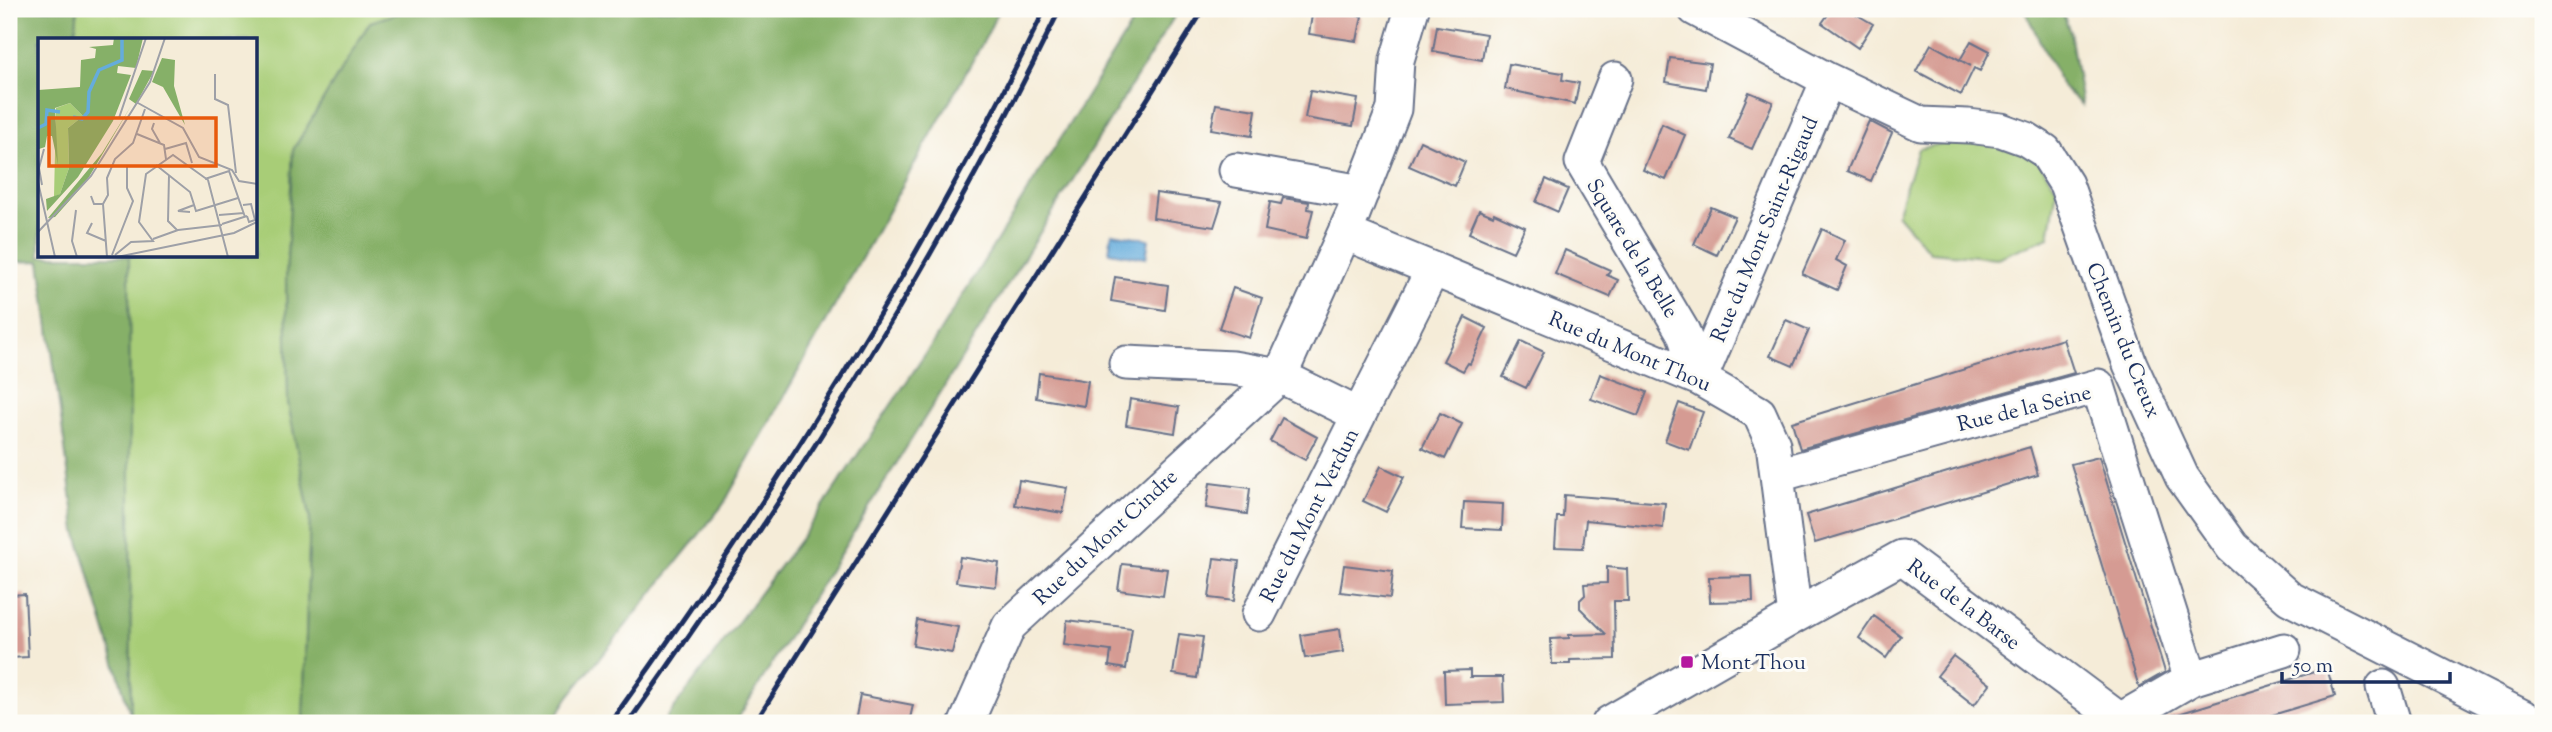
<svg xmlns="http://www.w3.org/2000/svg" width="2552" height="732" font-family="'Sorts Mill Goudy',serif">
<rect width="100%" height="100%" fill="#fdfcf7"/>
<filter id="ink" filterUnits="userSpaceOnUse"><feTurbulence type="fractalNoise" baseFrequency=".0143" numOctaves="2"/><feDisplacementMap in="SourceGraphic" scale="14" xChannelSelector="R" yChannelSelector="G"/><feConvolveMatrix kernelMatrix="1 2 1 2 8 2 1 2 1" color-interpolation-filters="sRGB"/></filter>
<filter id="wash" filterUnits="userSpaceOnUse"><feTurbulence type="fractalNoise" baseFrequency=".00686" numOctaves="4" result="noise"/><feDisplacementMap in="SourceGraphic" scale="28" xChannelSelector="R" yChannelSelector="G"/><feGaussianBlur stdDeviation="1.57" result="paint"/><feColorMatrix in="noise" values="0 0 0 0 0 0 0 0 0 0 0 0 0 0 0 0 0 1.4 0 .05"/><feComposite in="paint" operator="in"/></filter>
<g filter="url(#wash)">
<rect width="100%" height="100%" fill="#f5ecd8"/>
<path fill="#a8cd77" stroke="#627e6a" stroke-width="2" d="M 78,9 L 411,9 L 370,22 L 293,150 L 286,278 L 288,403 L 310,516 L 303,723 L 131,723 L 129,256 L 256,256 L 256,40 L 74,40 Z
M 1974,136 L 2034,154 L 2057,189 L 2049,237 L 1997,258 L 1930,252 L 1897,214 L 1918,149 Z"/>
<path fill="#86b068" stroke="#507063" stroke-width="2" d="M 9,9 L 78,9 L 74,40 L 40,40 L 40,256 L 129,256 L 131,717 L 76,531 L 40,261 L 9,262 Z
M 411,9 L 999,9 L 987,35 L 723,505 L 569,696 L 552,723 L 303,723 L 310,516 L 288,403 L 286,278 L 293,150 L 370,22 Z
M 1141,9 L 1179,9 L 735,723 L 663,723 L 807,530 L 934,341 Z
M 2024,9 L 2061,9 L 2070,32 L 2082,105 L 2063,88 Z"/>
<path fill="#65acdc" stroke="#406e9d" stroke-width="2" d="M 1112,233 L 1149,239 L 1146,258 L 1109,252 Z"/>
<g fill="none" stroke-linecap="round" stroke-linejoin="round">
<path stroke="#65acdc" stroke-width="7" d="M 486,9 L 493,9"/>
</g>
<g id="blocks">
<path fill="#d59b93" d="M 1313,9 L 1362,16 L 1357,41 L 1309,34 Z
M 1832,9 L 1847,9 L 1873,24 L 1858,48 L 1822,23 Z
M 1437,26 L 1486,34 L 1482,60 L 1433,51 Z
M 1971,41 L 1990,51 L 1980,71 L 1974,68 L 1961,95 L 1916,71 L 1931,44 L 1971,66 L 1960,60 Z
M 1670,58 L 1710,63 L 1706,89 L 1666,82 Z
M 1509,64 L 1563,73 L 1562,80 L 1579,83 L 1575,104 L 1505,89 Z
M 1310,91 L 1358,99 L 1353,126 L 1305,118 Z
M 1749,92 L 1773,102 L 1752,149 L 1729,139 Z
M 1216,104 L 1256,110 L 1252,136 L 1211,129 Z
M 1869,121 L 1892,133 L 1871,181 L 1847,171 Z
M 1662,124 L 1685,135 L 1666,180 L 1643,170 Z
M 1420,141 L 1465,162 L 1455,186 L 1409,166 Z
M 1546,179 L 1568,189 L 1558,212 L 1536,202 Z
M 1156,193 L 1222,202 L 1214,227 L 1153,218 Z
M 1283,198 L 1309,202 L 1308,209 L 1313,210 L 1306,239 L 1265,230 L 1270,202 L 1281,204 Z
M 1711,207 L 1735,217 L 1717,255 L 1694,244 Z
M 1479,210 L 1493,216 L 1494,213 L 1525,227 L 1513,252 L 1469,233 Z
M 1822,229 L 1845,240 L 1836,260 L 1847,266 L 1837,290 L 1802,274 Z
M 1565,250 L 1610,270 L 1607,275 L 1618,280 L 1610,297 L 1555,274 Z
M 1115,277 L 1168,285 L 1165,310 L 1111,301 Z
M 1233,288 L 1262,298 L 1249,338 L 1219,328 Z
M 1465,317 L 1487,328 L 1470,364 L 1468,363 L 1463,371 L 1443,361 Z
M 1786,320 L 1809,330 L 1793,366 L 1770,356 Z
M 2063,339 L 2074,373 L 1800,449 L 1792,422 Z
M 1521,341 L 1544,352 L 1526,388 L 1503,377 Z
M 1039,373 L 1088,381 L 1084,406 L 1036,398 Z
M 1600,374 L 1647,392 L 1638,416 L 1591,399 Z
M 1130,399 L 1179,407 L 1175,433 L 1126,425 Z
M 1679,403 L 1703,412 L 1689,450 L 1665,441 Z
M 1440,413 L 1462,424 L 1445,459 L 1422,448 Z
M 1282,418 L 1317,437 L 1305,460 L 1270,441 Z
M 2030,447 L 2038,475 L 1815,543 L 1806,515 Z
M 2099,457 L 2165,672 L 2139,687 L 2071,464 Z
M 1381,466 L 1404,477 L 1386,512 L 1363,501 Z
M 1019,480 L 1068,488 L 1063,513 L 1015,505 Z
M 1210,483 L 1250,488 L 1247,514 L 1206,508 Z
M 1564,495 L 1665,503 L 1663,528 L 1586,520 L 1583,548 L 1555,547 L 1557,517 L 1563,517 Z
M 1464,502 L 1503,504 L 1502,530 L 1462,528 Z
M 960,557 L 999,563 L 996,587 L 956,582 Z
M 1214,558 L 1239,561 L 1234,601 L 1209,598 Z
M 1122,564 L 1167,569 L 1163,596 L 1118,590 Z
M 1344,565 L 1393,571 L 1390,598 L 1340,592 Z
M 1607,567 L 1627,569 L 1628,601 L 1614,601 L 1615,659 L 1570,660 L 1570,664 L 1552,664 L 1551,639 L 1569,638 L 1569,635 L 1606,634 L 1580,608 L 1580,600 L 1585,595 L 1584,584 L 1607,583 Z
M 1752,576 L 1753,601 L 1710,602 L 1709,577 Z
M 25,594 L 28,657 L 9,658 L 9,595 Z
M 1874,616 L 1901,636 L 1886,658 L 1859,638 Z
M 917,620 L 958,627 L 952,653 L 913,646 Z
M 1067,620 L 1132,628 L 1126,669 L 1109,666 L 1111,651 L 1064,645 Z
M 1340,629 L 1343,652 L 1305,658 L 1301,635 Z
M 1179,634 L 1203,637 L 1197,678 L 1173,674 Z
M 1953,656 L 1990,684 L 1974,705 L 1937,676 Z
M 2327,668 L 2335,696 L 2246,723 L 2163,723 L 2162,719 Z
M 1470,670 L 1470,677 L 1503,677 L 1504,702 L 1445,704 L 1444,671 Z
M 860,695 L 913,705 L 909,723 L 855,722 Z"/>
</g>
</g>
<g filter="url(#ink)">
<use href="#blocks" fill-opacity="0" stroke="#677189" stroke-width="2"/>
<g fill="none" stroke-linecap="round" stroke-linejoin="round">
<defs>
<path id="minor" d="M 1695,9 L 1828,80 L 1921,124 L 1968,126 L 2001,130 L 2026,139 L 2045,151 L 2066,184 L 2130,364 L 2182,477 L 2232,547 L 2289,598 L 2535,723
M 1615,79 L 1582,162 L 1683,332 L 1700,379
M 1236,170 L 1362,192
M 1345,233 L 1700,379 L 1759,413 L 1773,444 L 1795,616
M 1126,363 L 1233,368 L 1280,376 L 1359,415 L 1433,269
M 1700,379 L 1828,80
M 1778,475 L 2098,386 L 2191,679
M 1259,614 L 1359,415
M 2383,687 L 2394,723
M 2120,720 L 2191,679 L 2284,650
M 966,723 L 1009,626 L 1280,376 L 1353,214 L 1394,109 L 1397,60 L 1412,9
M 1609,723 L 1795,616 L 1902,557 L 2124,723"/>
</defs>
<use href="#minor" stroke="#677189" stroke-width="37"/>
<use href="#minor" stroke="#fff" stroke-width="33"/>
<path stroke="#1b2f5e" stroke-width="5" d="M 610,723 C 773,497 923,259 1045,9
M 628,723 C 789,496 938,260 1060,9
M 755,723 L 1204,9"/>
</g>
</g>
<rect fill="#b5179e" stroke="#fdfcf7" stroke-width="2.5" x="1680" y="655" width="14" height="14" rx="3.5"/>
<g text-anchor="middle" stroke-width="6" stroke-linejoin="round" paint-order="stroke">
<g font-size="21" fill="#1b2f5e" stroke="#fdfcf7">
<text transform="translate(1764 229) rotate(-67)" y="7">Rue du Mont Saint-Rigaud</text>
<text transform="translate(1633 248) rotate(59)" y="7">Square de la Belle</text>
<text transform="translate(2124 340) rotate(68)" y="7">Chemin du Creux</text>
<text transform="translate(1630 351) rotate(23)" y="7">Rue du Mont Thou</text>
<text transform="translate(2024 408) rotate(-14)" y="7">Rue de la Seine</text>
<text transform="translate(1309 515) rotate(-63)" y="7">Rue du Mont Verdun</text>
<text transform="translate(1105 537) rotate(-43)" y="7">Rue du Mont Cindre</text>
<text transform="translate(1964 604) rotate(37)" y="7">Rue de la Barse</text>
</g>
<g font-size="21" fill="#1b2f5e" stroke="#fdfcf7" text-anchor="start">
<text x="1701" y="669">Mont Thou</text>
</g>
</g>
<g transform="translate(38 38)">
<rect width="219" height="219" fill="#f5ecd8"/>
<path d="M 32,65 L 45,78 L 30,90 L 31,130 L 22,156 L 16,159 L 18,70 Z" fill="#a8cd77"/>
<path d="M 76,0 L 105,0 L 98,30 L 80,28 L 79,35 L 93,37 L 75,83 L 40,139 L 9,173 L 8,161 L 22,156 L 31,130 L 30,90 L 45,78 L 32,65 L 17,70 L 20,127 L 14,98 L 9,98 L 7,109 L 1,111 L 0,136 L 0,52 L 42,49 L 43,22 L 57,20 L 58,11 L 51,9 L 75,7 ZM 124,20 L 137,22 L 136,48 L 147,87 L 125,49 L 114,44 ZM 104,32 L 116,33 L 98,66 L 91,61 ZM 93,68 L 48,144 L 17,179 L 10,180 L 64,115 Z" fill="#86b068"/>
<path fill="none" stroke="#65acdc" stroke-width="3.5" d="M 35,79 L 44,81 L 50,74 L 51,54 L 61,32 L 84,22 L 84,0M 0,90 L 8,86 L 9,72 L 22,74"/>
<path fill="none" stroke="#9ea0a7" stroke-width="2" d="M 177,36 L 177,61 L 190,67 L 198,135M 100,65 L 145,90 L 161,119 L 194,132 L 201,143 L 219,146M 81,80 L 108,0M 116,85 L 114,91 L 122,105M 99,96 L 126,107 L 128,121M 127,111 L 148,105 L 154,125M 118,127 L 152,154 L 158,173 L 200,160M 131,137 L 130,183 L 139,192M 167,141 L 191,133 L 207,179M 0,144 L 17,219M 4,147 L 1,130 L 6,111M 53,158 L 56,166 L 65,166 L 69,219M 65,166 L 70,157 L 69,140 L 77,121 L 95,105 L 107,71M 205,167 L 213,166 L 217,182 L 211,184 L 209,178M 38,172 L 34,203 L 39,219M 152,174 L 140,173 L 156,167M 181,177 L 206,175M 54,185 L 49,195 L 68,203M 184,186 L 209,178M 0,194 L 53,138 L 112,44 L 127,0M 115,201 L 140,192 L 184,187M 74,217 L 95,163 L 89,150 L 89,129M 77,217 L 93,204 L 115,203 L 101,184 L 108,136 L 135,117 L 170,142 L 190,219M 79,219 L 196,195 L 219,184"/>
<path fill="#e8590c" fill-opacity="0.15" stroke="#e8590c" stroke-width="3.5" d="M 11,80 L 178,80 L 178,128 L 11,128 Z"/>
<rect width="219" height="219" fill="none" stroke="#1b2f5e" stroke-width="3.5"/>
</g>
<rect width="2552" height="732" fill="none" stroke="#fdfcf7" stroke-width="35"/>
<path d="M2282 672v10h168v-10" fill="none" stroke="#1b2f5e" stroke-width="3.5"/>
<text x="2293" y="672" font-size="21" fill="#1b2f5e" stroke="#fdfcf7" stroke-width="5" paint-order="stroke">50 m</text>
</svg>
